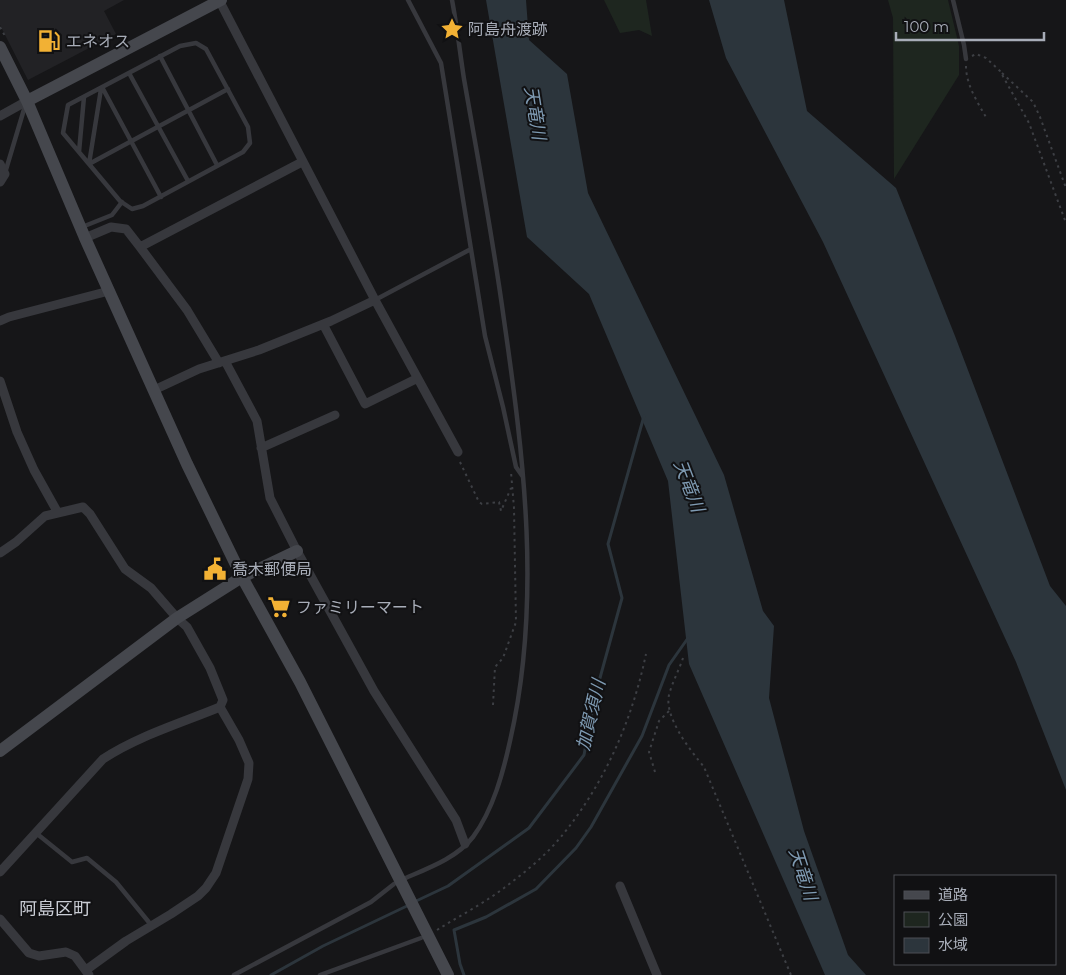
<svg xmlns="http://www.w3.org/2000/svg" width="1066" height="975" font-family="Montserrat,'Noto Sans JP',sans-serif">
<rect width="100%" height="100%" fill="#161618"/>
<path fill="#222225" d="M 0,0 L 124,0 L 104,11 L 116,34 L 28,80 L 0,25 Z"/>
<path fill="#1e261f" d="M 604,0 L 646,0 L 652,36 L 639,30 L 620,33 Z
M 888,0 L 948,0 L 959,46 L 959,75 L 894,179 L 893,18 Z"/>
<path fill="#2c353c" d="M 486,0 L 526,0 L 529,40 L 567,74 L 588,193 L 724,475 L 763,611 L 774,626 L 769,698 L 804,831 L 848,955 L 866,975 L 825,975 L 689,664 L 668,481 L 589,294 L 527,237 Z
M 709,0 L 784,0 L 807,111 L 896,188 L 955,336 L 1050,586 L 1066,606 L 1066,790 L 1016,662 L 823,242 L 726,58 Z"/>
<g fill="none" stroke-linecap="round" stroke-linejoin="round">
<path stroke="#2c353c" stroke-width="3" d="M 414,902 L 448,886 L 529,828 L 584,755 L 595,696 L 622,598 L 608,544 L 644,416
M 271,975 L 323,946 L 409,905
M 464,975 L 460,964 L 454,930 L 486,917 L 536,889 L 576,848 L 591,827 L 642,736 L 669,665 L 688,638"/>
<path stroke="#3d3f44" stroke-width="2" stroke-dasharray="2.5 4" stroke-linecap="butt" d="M 0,27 L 5,36
M 972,56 L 976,54 L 986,58 L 1000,71 L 1029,123 L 1066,223
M 966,66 C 966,85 978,103 987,119
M 1002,73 L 1033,102 L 1040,117 L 1066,188
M 460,462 L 479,502 L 482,504 L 499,502 L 501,511 L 511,488
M 683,658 C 679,670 672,683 669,695 C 664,717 690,750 704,767 L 791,975
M 493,705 L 495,667 L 503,658 L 516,622 L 514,508 L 511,472
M 655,772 L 649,752 L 659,721 L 669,711
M 437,930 C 459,916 483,904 504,888 C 524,873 544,857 560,838 C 604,785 632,721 646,654"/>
<path stroke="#37383d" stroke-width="4.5" d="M 408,0 L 441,63 L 485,336 L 503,407 L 516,467 L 523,477
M 953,0 L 964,45 L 966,59
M 196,43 L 206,49 L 248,127 L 250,143 L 243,152 L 143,206 L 132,209 L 120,201 L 63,133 L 68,105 L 180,46 Z
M 160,56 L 217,165
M 129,73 L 188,181
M 102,87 L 161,197
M 79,152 L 84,97
M 89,164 L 228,89
M 89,164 L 101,89
M 5,173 L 25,106
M 82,227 L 112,215 L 122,202
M 375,300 L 471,249
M 36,833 L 72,862 L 87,858 L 116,882 L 152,926
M 401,880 C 426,869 456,859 473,837 C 493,810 503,773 510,741 C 542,602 524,459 504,320 C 493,239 478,159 464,79 C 460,53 457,26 452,0
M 234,975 L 371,902 L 394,884
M 320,975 L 421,938"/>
<path stroke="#37383d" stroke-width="9" d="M 219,0 L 375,300 L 458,452
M 0,116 L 27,101
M 0,164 L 5,174 L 0,182
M 85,238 L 111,227 L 126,229 L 140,247
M 0,321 L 9,317 L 109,291
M 323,324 L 365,404 L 416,379
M 225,361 L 257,421 L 270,498 L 297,551 L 374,691 L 456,820 L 465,844
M 219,363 L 187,310 L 140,247 L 302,162
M 0,381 L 17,432 L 34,470 L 58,513
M 154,390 L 199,369 L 259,350 L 331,321 L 375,300
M 261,448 L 335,415
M 0,553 L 16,542 L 45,516 L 83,507 L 90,514 L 125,569 L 151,588 L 177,618 L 187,627 L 210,668 L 223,700 L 220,707 C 181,723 138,736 103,759 L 0,872
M 620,886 L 657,975
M 0,919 L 29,953 L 39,956 L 66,952 L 75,956 L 89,975
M 86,970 L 126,941 L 171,914 L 198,896 L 206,888 L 216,873 L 248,779 L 249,763 L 239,740 L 220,707"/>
<path stroke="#45474d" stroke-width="12" d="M 0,47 L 27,101 L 85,238 L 187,464 L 242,577 L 300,682 L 448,975
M 27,101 L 221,0
M 0,751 L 177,618 L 242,577 L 297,551"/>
</g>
<defs>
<symbol id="sight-bare" viewBox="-9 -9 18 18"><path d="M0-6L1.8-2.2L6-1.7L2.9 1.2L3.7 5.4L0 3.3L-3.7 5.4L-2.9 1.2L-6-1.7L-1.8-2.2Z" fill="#f2b134" stroke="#111113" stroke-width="2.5" paint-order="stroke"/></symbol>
<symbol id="fuel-bare" viewBox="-9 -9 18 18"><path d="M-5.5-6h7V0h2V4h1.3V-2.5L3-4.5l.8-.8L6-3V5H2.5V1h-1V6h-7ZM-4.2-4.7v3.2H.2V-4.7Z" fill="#f2b134" stroke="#111113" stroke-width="2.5" paint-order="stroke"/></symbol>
<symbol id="civic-bare" viewBox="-9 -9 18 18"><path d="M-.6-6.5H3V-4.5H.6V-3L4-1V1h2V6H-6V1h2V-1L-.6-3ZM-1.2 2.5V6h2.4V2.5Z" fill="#f2b134" stroke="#111113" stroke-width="2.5" paint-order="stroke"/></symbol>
<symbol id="supermarket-bare" viewBox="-9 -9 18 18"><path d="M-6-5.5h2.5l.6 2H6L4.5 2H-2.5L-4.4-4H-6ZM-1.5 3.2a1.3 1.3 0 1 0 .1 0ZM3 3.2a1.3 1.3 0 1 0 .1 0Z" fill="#f2b134" stroke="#111113" stroke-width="2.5" paint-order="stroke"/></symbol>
</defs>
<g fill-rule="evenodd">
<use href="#sight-bare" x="436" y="13" width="32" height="32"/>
<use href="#fuel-bare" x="33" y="25" width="32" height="32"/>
<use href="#civic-bare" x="199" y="553" width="32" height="32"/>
<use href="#supermarket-bare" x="263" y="591" width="32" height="32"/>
</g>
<g text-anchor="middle" stroke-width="4" stroke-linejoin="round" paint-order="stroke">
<g font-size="16" fill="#a8adb8" stroke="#111113" text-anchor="start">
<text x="468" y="35">阿島舟渡跡</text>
<text x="66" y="47">エネオス</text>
<text x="232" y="575">喬木郵便局</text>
<text x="296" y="613">ファミリーマート</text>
</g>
<g font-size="18" font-style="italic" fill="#7f9bb3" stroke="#111113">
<text transform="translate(535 113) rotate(81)" y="6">天竜川</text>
<text transform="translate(689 486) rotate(69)" y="6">天竜川</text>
<text transform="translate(591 715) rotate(-77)" y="6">加賀須川</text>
<text transform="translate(803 874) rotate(72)" y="6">天竜川</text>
</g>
<g font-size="18" fill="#c9ccd4" stroke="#111113">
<text x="55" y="915">阿島区町</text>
</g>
</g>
<rect x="894" y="875" width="162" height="90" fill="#111113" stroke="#4d4f55"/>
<rect x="904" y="891" width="25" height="8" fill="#45474d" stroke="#4d4f55"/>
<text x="938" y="900" font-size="15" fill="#a8adb8">道路</text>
<rect x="904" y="912" width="25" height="15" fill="#1e261f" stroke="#4d4f55"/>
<text x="938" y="925" font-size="15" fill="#a8adb8">公園</text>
<rect x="904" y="938" width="25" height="15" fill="#2c353c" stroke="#4d4f55"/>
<text x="938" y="950" font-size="15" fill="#a8adb8">水域</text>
<path d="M896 32v8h148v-8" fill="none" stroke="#a8adb8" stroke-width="2.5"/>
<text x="904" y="32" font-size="15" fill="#a8adb8" stroke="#111113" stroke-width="4" paint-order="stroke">100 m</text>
</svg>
